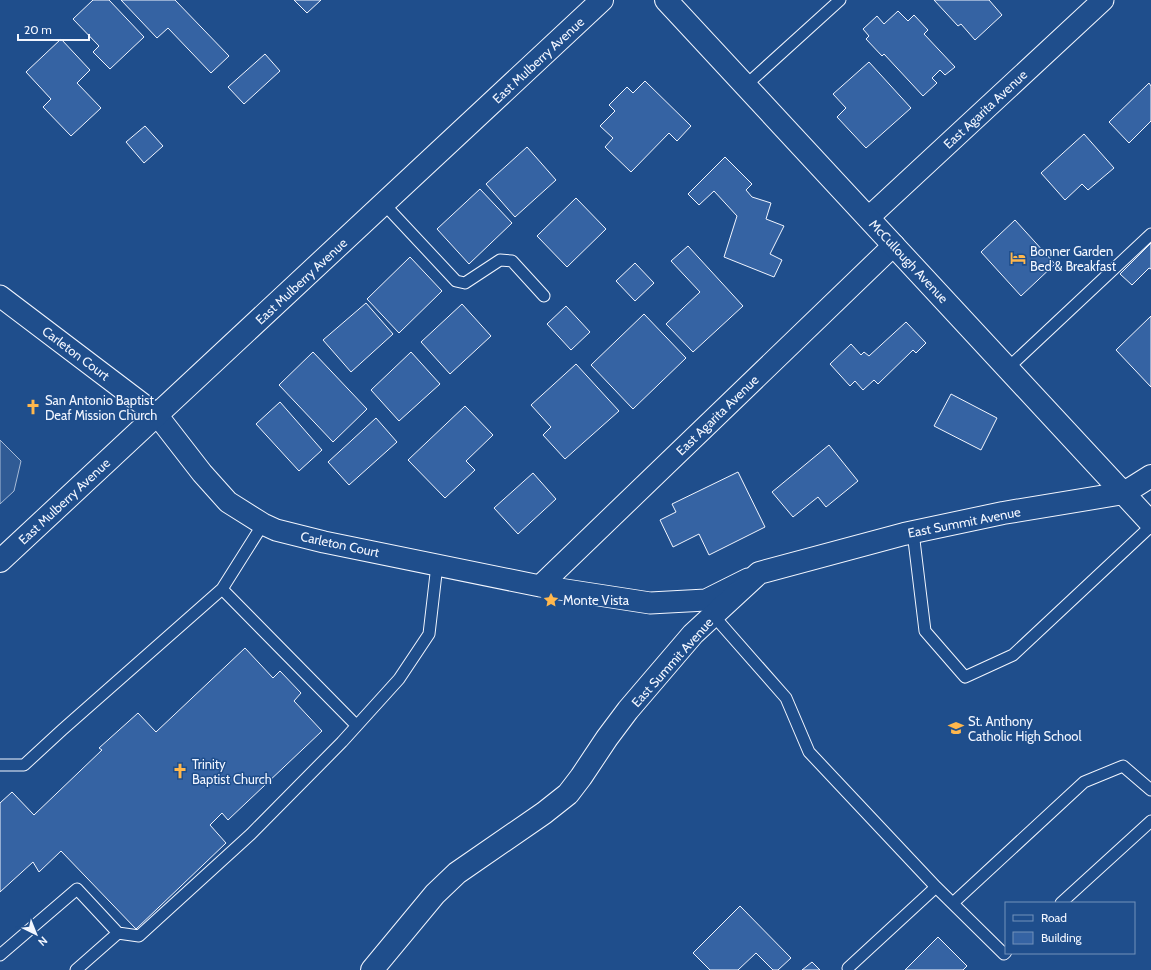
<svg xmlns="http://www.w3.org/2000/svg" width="1151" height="970" font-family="Cabin,sans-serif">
<rect width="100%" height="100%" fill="#1f4e8c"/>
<path fill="#305b95" stroke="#a8bbd7" d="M 0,440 L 21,461 L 14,491 L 0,504 Z"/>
<path fill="#3563a3" stroke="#f2f6ff" d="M 93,0 L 109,0 L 144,37 L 110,69 L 93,52 L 99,46 L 73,19 Z
M 121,0 L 175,0 L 229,56 L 211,73 L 168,28 L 157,38 Z
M 294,0 L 321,0 L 307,13 Z
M 934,0 L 989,0 L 1002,15 L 975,40 L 961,24 L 958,26 Z
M 898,11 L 908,21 L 914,15 L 928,30 L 924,34 L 955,67 L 945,75 L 940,70 L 932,78 L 937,83 L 923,96 L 884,54 L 882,56 L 866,39 L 869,36 L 863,29 L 877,16 L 884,24 Z
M 61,39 L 90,70 L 77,83 L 101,108 L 71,136 L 43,107 L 51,99 L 26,72 Z
M 265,54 L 280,71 L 244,104 L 228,87 Z
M 869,62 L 911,108 L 866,148 L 837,117 L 846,108 L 833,94 Z
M 645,81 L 691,126 L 677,141 L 669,133 L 631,172 L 605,147 L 613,138 L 600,126 L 615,111 L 609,105 L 627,87 L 633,93 Z
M 1149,83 L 1151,86 L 1151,121 L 1129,143 L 1109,122 Z
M 145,126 L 163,146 L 144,163 L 126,142 Z
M 1084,134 L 1114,168 L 1088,190 L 1082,184 L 1065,200 L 1041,173 Z
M 527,147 L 556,180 L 515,217 L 486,184 Z
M 725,157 L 752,184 L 746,190 L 752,197 L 771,203 L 766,219 L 784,226 L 770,254 L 782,260 L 774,277 L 724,257 L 737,216 L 714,191 L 699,205 L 688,194 Z
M 480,189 L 512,223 L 469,264 L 437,229 Z
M 576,198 L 606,229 L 567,267 L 537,236 Z
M 1015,220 L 1055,264 L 1021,296 L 981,252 Z
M 1151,243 L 1151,269 L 1149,268 L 1132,285 L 1120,274 Z
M 688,246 L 743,306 L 693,352 L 666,324 L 700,292 L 671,261 Z
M 410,257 L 442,291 L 399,333 L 367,299 Z
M 635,263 L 654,283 L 635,301 L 616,281 Z
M 366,303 L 393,334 L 351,372 L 323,340 Z
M 462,304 L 491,336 L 450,374 L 421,342 Z
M 566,306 L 590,332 L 571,350 L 547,324 Z
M 644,314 L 686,358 L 633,409 L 591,365 Z
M 1151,316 L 1151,387 L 1116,350 Z
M 906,322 L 926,343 L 916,353 L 913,350 L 878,384 L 874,380 L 863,390 L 855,381 L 850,386 L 830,364 L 851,344 L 861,355 L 864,352 L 869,356 Z
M 313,352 L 367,409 L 333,442 L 279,385 Z
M 411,352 L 440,384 L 399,421 L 371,390 Z
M 576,364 L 619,411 L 565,459 L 543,435 L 551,427 L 531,405 Z
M 951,394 L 997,418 L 981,450 L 934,426 Z
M 280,402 L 322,450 L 299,471 L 256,424 Z
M 465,406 L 493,435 L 466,461 L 475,470 L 445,498 L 408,460 Z
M 376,418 L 397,442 L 349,485 L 328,462 Z
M 829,445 L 858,481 L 826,507 L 818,497 L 793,517 L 772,492 Z
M 738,472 L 765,527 L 709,555 L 699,534 L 673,547 L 660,520 L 676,512 L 672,504 Z
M 533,473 L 556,499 L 518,534 L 494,508 Z
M 245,648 L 273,678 L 280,671 L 301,693 L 294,701 L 322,731 L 228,820 L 222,813 L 210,825 L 226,843 L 136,929 L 61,851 L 39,872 L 33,862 L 0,892 L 0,803 L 12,792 L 34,815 L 102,750 L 99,748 L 138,713 L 156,732 Z
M 740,906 L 791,958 L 778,970 L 773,970 L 756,953 L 738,970 L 710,970 L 693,953 Z
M 938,937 L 967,966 L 963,970 L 905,970 Z
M 812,962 L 820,970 L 802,970 Z"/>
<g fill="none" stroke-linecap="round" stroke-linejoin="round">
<defs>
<path id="lane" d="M 745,86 L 840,0
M 384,204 L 456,281 L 465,283 L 500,260 L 512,261 L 544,296
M 1008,368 L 1151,234
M 913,532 L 925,631 L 965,677 L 1013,655 L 1151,526
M 222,589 L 356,725
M 713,615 L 786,698 L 809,752 L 936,887 L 1004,954 L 1006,952
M 0,765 L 24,765 L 62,730 L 222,589 L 263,524
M 953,903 L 1084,782 L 1123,766 L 1151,790
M 1061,903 L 1151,821
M 0,955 L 77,889 L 118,933 L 139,936 L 251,834 L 342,742 L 399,679 L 429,634 L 437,565
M 848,968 L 936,887
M 76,970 L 118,933"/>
<path id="street" d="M 868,218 L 1103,0
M 0,296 L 157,415 L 202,473 L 228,502 L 263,524 L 276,530 L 324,542 L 540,586 L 650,603 L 706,600 L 748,579
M 540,586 L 894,245"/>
<path id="secondary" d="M 666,0 L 1151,523
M 0,561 L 602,0
M 372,970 L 435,894 L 457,873 L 544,813 L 568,794 L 581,777 L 607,738 L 628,710 L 693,634 L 759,573 L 904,534 L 1003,513 L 1124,493 L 1151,476"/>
</defs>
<use href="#lane" stroke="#f2f6ff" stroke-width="13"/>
<use href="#street" stroke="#f2f6ff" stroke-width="23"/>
<use href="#secondary" stroke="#f2f6ff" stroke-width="24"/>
<use href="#lane" stroke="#1f4e8c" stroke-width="11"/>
<use href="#street" stroke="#1f4e8c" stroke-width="21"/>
<use href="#secondary" stroke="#1f4e8c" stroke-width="22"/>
</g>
<defs>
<symbol id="hotel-bare" viewBox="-9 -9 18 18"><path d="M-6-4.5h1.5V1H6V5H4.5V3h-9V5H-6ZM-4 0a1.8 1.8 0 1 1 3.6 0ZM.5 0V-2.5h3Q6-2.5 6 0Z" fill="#ffb74d" stroke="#1f4e8c" stroke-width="2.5" paint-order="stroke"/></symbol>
<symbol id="church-bare" viewBox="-9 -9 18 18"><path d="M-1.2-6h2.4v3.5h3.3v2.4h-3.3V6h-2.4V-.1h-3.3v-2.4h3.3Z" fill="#ffb74d" stroke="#1f4e8c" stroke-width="2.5" paint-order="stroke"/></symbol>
<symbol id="sight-bare" viewBox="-9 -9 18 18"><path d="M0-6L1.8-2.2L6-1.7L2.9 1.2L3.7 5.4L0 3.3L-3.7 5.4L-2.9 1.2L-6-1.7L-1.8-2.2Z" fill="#ffb74d" stroke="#1f4e8c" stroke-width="2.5" paint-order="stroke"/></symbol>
<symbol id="school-bare" viewBox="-9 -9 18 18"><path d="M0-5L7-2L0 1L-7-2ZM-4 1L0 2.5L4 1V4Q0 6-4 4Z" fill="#ffb74d" stroke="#1f4e8c" stroke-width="2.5" paint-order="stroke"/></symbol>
</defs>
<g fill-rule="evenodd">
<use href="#hotel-bare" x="1007" y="247" width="22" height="22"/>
<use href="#church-bare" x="22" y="396" width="22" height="22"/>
<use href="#sight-bare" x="540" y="589" width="22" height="22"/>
<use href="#school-bare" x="945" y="717" width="22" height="22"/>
<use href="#church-bare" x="169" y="760" width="22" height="22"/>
</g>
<g text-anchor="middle" stroke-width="3" stroke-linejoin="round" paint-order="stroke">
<g font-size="13" fill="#f2f6ff" stroke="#1f4e8c">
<text transform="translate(538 60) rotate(-43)" y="5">East Mulberry Avenue</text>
<text transform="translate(985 109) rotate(-43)" y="5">East Agarita Avenue</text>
<text transform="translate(909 261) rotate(47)" y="5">McCullough Avenue</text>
<text transform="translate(301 281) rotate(-43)" y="5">East Mulberry Avenue</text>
<text transform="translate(76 353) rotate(37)" y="5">Carleton Court</text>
<text transform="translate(717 415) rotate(-44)" y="5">East Agarita Avenue</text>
<text transform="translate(64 501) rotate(-43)" y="5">East Mulberry Avenue</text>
<text transform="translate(964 522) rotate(-11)" y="5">East Summit Avenue</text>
<text transform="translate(340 544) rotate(12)" y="5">Carleton Court</text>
<text transform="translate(672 662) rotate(-48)" y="5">East Summit Avenue</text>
</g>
<g font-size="13" fill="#f2f6ff" stroke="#1f4e8c" text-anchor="start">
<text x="1030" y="256">Bonner Garden<tspan x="1030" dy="15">Bed &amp; Breakfast</tspan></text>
<text x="45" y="405">San Antonio Baptist<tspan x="45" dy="15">Deaf Mission Church</tspan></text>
<text x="563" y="605">Monte Vista</text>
<text x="968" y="726">St. Anthony<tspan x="968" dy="15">Catholic High School</tspan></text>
<text x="192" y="769">Trinity<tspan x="192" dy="15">Baptist Church</tspan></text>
</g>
</g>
<rect x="1005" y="902" width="130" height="52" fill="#1f4e8c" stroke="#7391ba"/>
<rect x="1013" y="915" width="20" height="6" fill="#1f4e8c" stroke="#7391ba"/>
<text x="1041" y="922" font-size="12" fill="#f2f6ff">Road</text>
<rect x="1013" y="932" width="20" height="12" fill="#3563a3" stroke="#7391ba"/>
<text x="1041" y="942" font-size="12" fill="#f2f6ff">Building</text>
<g transform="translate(36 934) rotate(137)" stroke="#1f4e8c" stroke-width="3" paint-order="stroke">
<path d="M0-3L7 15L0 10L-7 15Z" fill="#f2f6ff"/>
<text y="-6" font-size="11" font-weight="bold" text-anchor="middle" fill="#f2f6ff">N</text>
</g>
<path d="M18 34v6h71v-6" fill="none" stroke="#f2f6ff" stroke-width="2"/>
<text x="24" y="34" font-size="12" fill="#f2f6ff" stroke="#1f4e8c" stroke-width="3" paint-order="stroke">20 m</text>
</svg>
